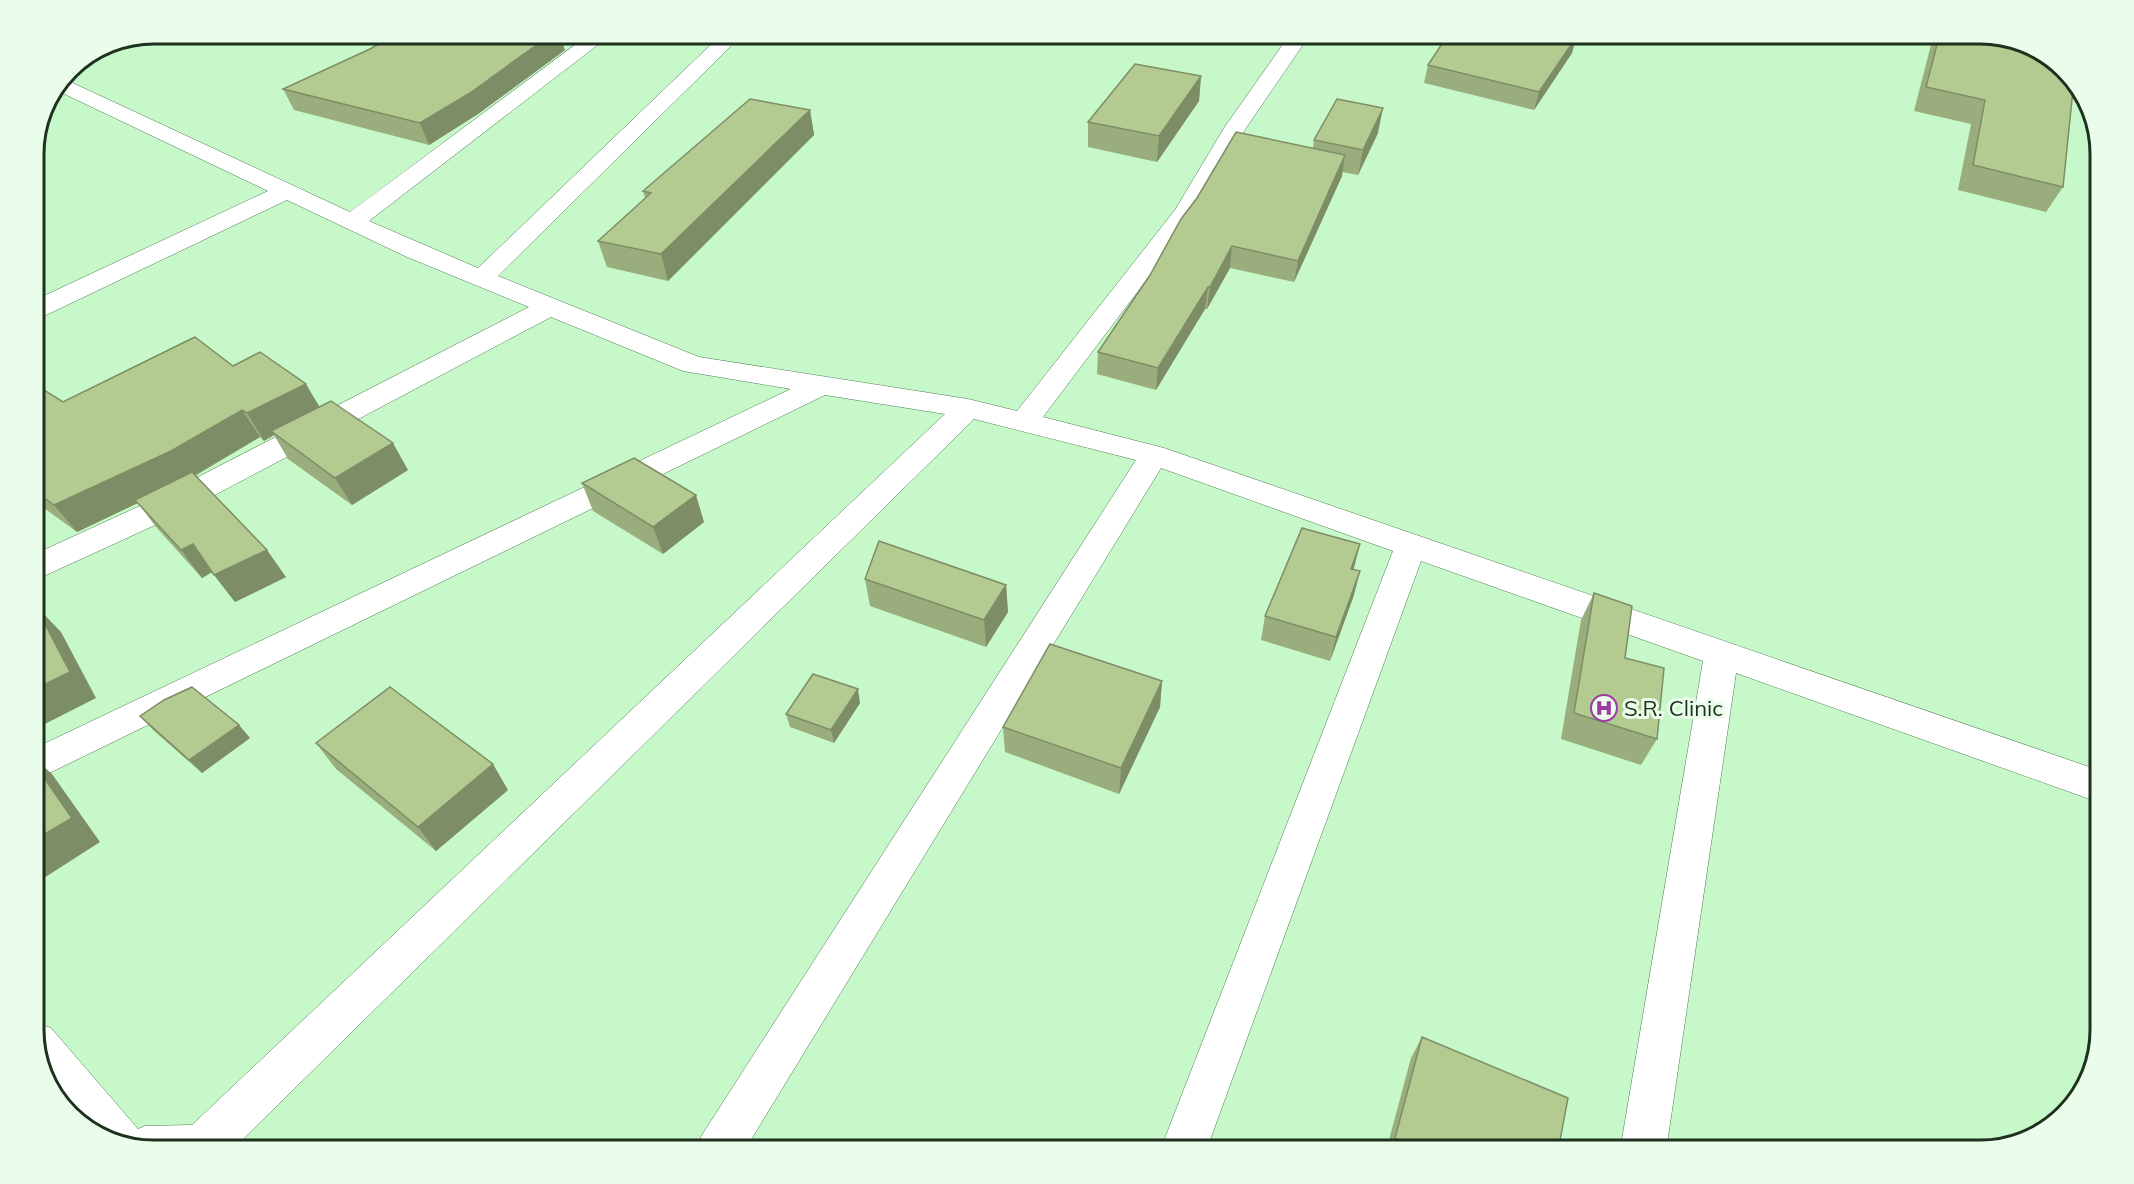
<svg xmlns="http://www.w3.org/2000/svg" width="2134" height="1184" font-family="Mulish,sans-serif">
<rect width="100%" height="100%" fill="#c7f8c9"/>
<g fill="none" stroke-linecap="round" stroke-linejoin="round">
<defs>
<path id="street" d="M 591,33 L 613,33 L 369,221 L 478,268 L 723,33 L 744,33 L 498,276 L 699,357 L 968,399 L 1017,411 L 1175,210 L 1224,128 L 1291,33 L 1311,33 L 1246,128 L 1193,218 L 1043,417 L 1164,448 L 2101,771 L 2101,803 L 1736,673 L 1666,1151 L 1620,1151 L 1703,661 L 1421,561 L 1206,1151 L 1160,1151 L 1393,551 L 1161,468 L 744,1151 L 695,1151 L 702,1135 L 1136,460 L 974,419 L 231,1151 L 153,1151 L 93,1135 L 53,1097 L 33,1038 L 33,1022 L 51,1028 L 138,1129 L 145,1126 L 192,1125 L 945,414 L 825,395 L 33,781 L 33,749 L 791,389 L 683,371 L 551,317 L 177,515 L 33,581 L 33,555 L 155,499 L 529,307 L 407,257 L 287,200 L 42,317 L 33,319 L 33,301 L 268,191 L 54,89 L 62,78 L 350,212 Z"/>
</defs>
<use href="#street" stroke="#4e7b52" stroke-width="1"/>
<use href="#street" fill="#fff" fill-rule="evenodd"/>
</g>
<path fill="#9aae7d" d="M 1934,33 L 1981,33 L 2063,187 L 2046,212 L 1958,190 L 1971,124 L 1914,111 Z
M 370,49 L 565,50 L 478,114 L 429,145 L 294,110 L 283,89 Z
M 1572,53 L 1534,110 L 1424,83 L 1428,65 Z
M 1201,76 L 1199,101 L 1157,162 L 1088,147 L 1088,122 Z
M 810,110 L 814,135 L 668,281 L 607,267 L 598,241 L 645,198 L 643,191 Z
M 1378,133 L 1358,175 L 1342,172 L 1342,176 L 1294,282 L 1230,268 L 1207,309 L 1205,309 L 1156,390 L 1097,374 L 1098,352 L 1313,148 L 1314,140 Z
M 233,366 L 319,407 L 408,470 L 352,505 L 288,459 L 274,435 L 264,441 L 260,437 L 195,476 L 286,577 L 235,602 L 212,572 L 202,578 L 156,527 L 138,503 L 77,532 L 33,500 L 33,383 L 63,402 Z
M 582,483 L 704,522 L 663,554 L 593,511 Z
M 865,579 L 1006,585 L 1008,612 L 986,647 L 870,606 Z
M 1594,593 L 1625,658 L 1657,739 L 1641,765 L 1561,739 L 1581,620 Z
M 1354,595 L 1330,661 L 1261,640 L 1265,616 Z
M 1162,681 L 1160,707 L 1119,794 L 1005,752 L 1003,727 Z
M 860,703 L 834,743 L 790,727 L 786,714 Z
M 140,716 L 250,738 L 202,773 L 153,730 Z
M 316,743 L 508,790 L 436,851 L 336,769 Z
M 1422,1037 L 1558,1151 L 1386,1151 L 1411,1058 Z"/>
<path fill="#7d8d66" d="M 553,33 L 559,33 L 565,50 L 478,114 L 429,145 L 420,123 Z
M 1577,36 L 1572,53 L 1534,110 L 1539,92 Z
M 1201,76 L 1199,101 L 1157,162 L 1159,136 Z
M 1383,108 L 1378,133 L 1358,175 L 1363,150 Z
M 810,110 L 814,135 L 668,281 L 661,254 Z
M 1345,155 L 1342,176 L 1294,282 L 1298,261 Z
M 1232,246 L 1230,268 L 1207,309 L 1210,287 Z
M 1208,287 L 1205,309 L 1156,390 L 1158,368 Z
M 306,384 L 322,411 L 271,431 L 274,435 L 264,441 L 247,413 Z
M 242,410 L 260,437 L 190,478 L 77,532 L 54,505 Z
M 393,443 L 408,470 L 352,505 L 335,478 Z
M 696,495 L 704,522 L 663,554 L 653,527 Z
M 193,544 L 214,571 L 202,578 L 181,550 Z
M 1360,544 L 1354,568 L 1345,593 L 1351,569 Z
M 267,550 L 286,577 L 235,602 L 214,575 Z
M 1360,571 L 1354,595 L 1330,661 L 1336,637 Z
M 1006,585 L 1008,612 L 986,647 L 984,620 Z
M 35,605 L 61,632 L 96,698 L 33,730 Z
M 1162,681 L 1160,707 L 1119,794 L 1121,768 Z
M 858,689 L 860,703 L 834,743 L 831,730 Z
M 239,725 L 250,738 L 202,773 L 189,760 Z
M 33,757 L 52,774 L 100,842 L 33,885 Z
M 493,764 L 508,790 L 436,851 L 418,827 Z"/>
<path fill="#b3ca91" stroke="#7d8d66" stroke-width="1.5" d="M 398,33 L 553,33 L 470,93 L 420,123 L 283,89 L 370,49 Z
M 1449,33 L 1562,33 L 1577,36 L 1539,92 L 1428,65 Z
M 1940,33 L 1981,33 L 2041,49 L 2074,80 L 2063,187 L 1973,165 L 1985,100 L 1926,87 Z
M 1135,64 L 1201,76 L 1159,136 L 1088,122 Z
M 750,99 L 810,110 L 661,254 L 598,241 L 651,193 L 643,191 Z
M 1337,99 L 1383,108 L 1363,150 L 1314,140 Z
M 1236,132 L 1345,155 L 1298,261 L 1232,246 L 1210,287 L 1208,287 L 1158,368 L 1098,352 L 1150,275 L 1181,219 L 1197,198 Z
M 195,337 L 233,366 L 260,352 L 306,384 L 247,413 L 242,410 L 171,451 L 54,505 L 33,490 L 33,383 L 63,402 Z
M 331,401 L 393,443 L 335,478 L 271,431 Z
M 634,458 L 696,495 L 653,527 L 582,483 Z
M 192,472 L 267,550 L 214,575 L 193,544 L 181,550 L 135,500 Z
M 1302,528 L 1360,544 L 1351,569 L 1360,571 L 1336,637 L 1265,616 Z
M 879,541 L 1006,585 L 984,620 L 865,579 Z
M 1594,593 L 1632,606 L 1625,658 L 1664,668 L 1657,739 L 1574,713 Z
M 35,605 L 70,672 L 33,690 L 33,606 Z
M 1050,644 L 1162,681 L 1121,768 L 1003,727 Z
M 813,674 L 858,689 L 831,730 L 786,714 Z
M 192,687 L 239,725 L 189,760 L 140,716 L 164,700 Z
M 390,687 L 493,764 L 418,827 L 316,743 Z
M 33,762 L 72,818 L 33,841 Z
M 1422,1037 L 1568,1098 L 1558,1151 L 1425,1151 L 1395,1138 Z
M 464,1147 L 471,1151 L 460,1151 Z"/>
<defs>
<symbol id="hospital-ring" viewBox="-11 -11 22 22"><circle r="9.5" fill="#e9fdea" stroke="#9f3ca3" stroke-width="1.5"/><path d="M-5-5h3v3.5h4V-5h3V5h-3V1.5h-4V5h-3Z" fill="#9f3ca3"/></symbol>
</defs>
<g fill-rule="evenodd">
<use href="#hospital-ring" x="1589" y="693" width="30" height="30"/>
</g>
<g text-anchor="middle" stroke-width="6" stroke-linejoin="round" paint-order="stroke">
<g font-size="22" fill="#1e311f" stroke="#e9fdea" text-anchor="start">
<text x="1624" y="716">S.R. Clinic</text>
</g>
</g>
<path d="M0 0H2134V1184H0ZM154 44H1980A110 110 0 0 1 2090 154V1030A110 110 0 0 1 1980 1140H154A110 110 0 0 1 44 1030V154A110 110 0 0 1 154 44Z" fill="#e9fdea" fill-rule="evenodd"/>
<path fill="none" stroke="#1e311f" stroke-width="3" d="M154 44H1980A110 110 0 0 1 2090 154V1030A110 110 0 0 1 1980 1140H154A110 110 0 0 1 44 1030V154A110 110 0 0 1 154 44Z"/>
</svg>
